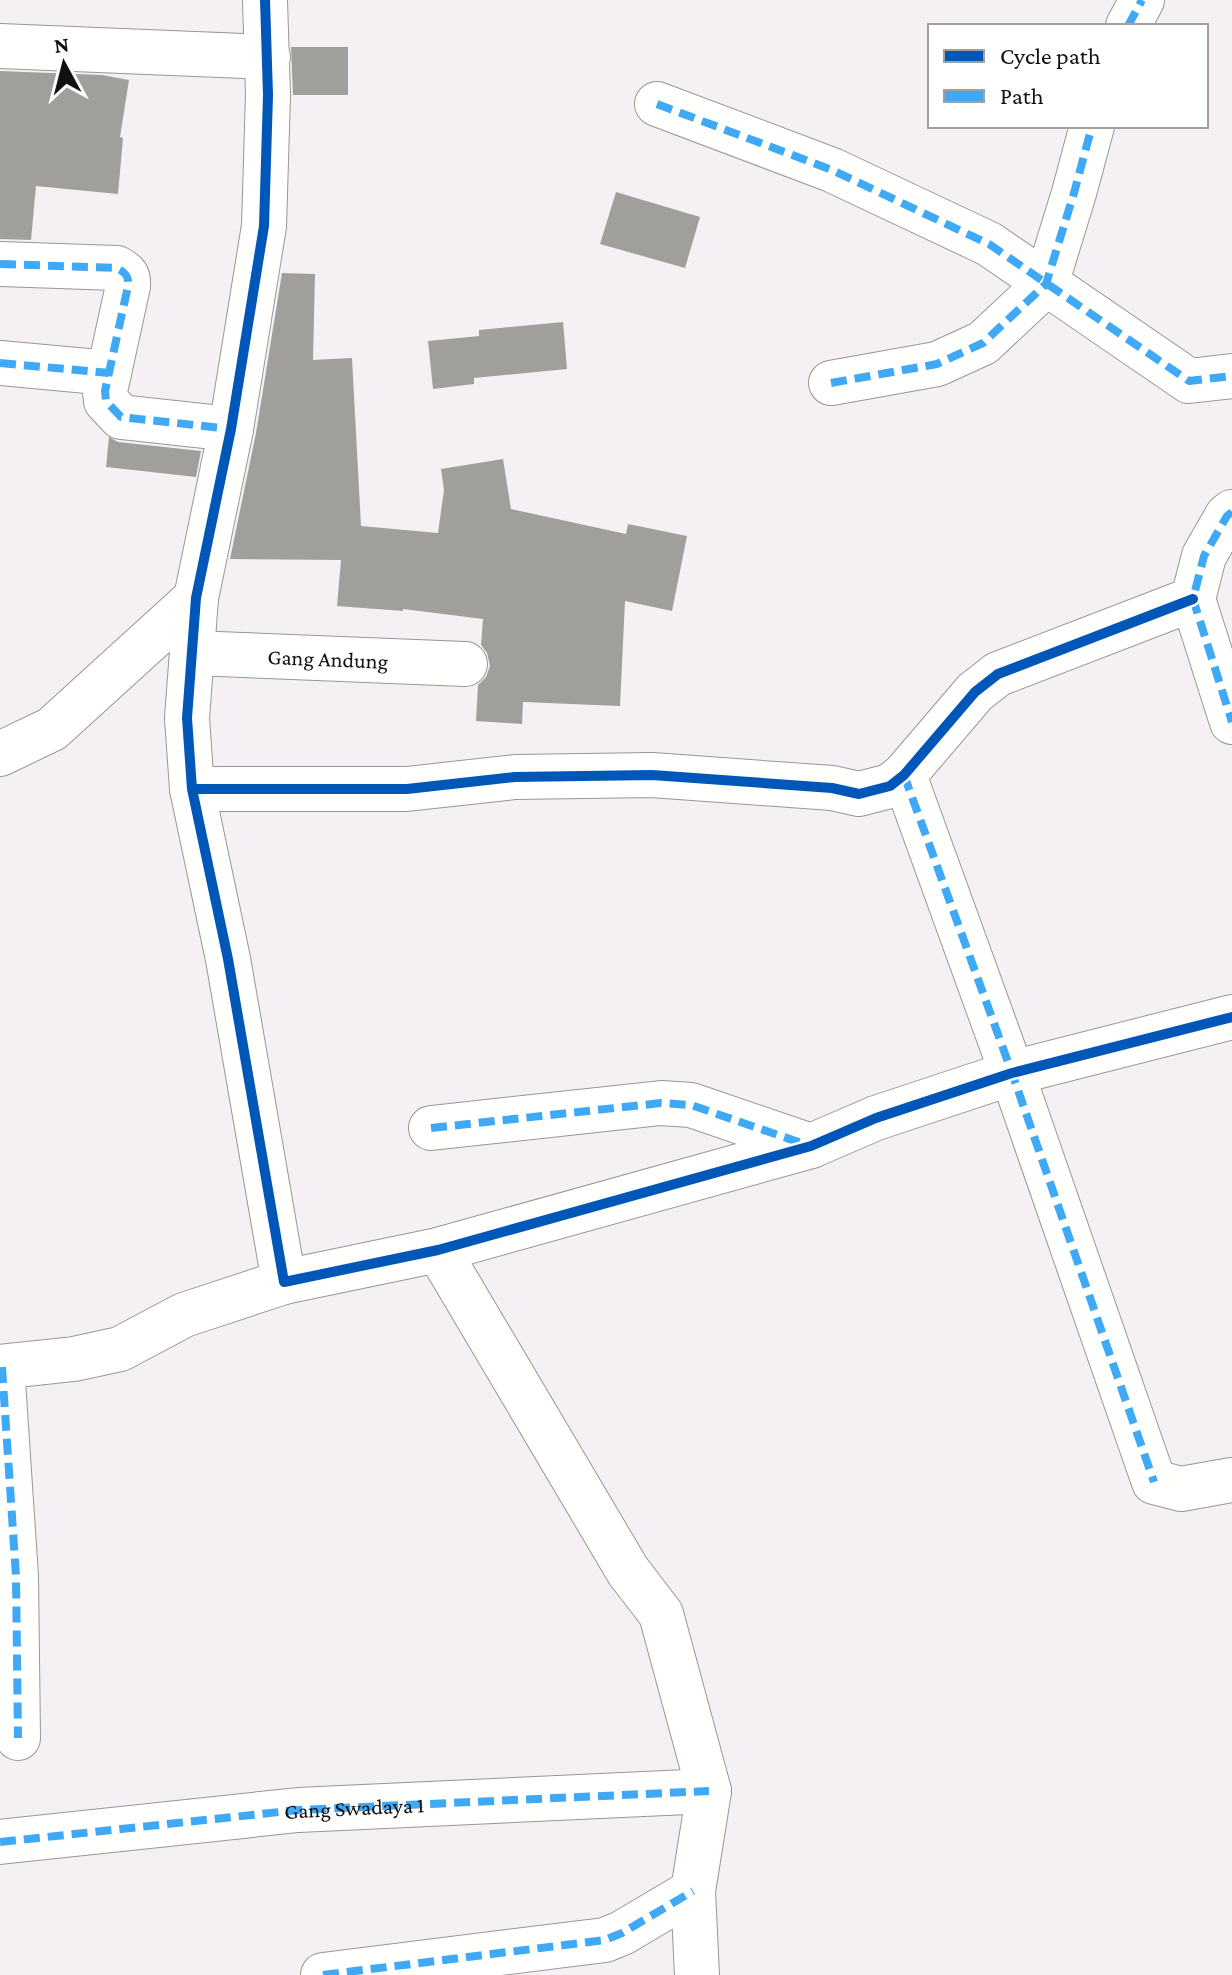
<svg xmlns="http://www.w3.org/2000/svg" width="1232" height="1975" font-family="'Crimson Pro',serif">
<rect width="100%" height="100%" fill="#fdfcf7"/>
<path fill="#f5f0f3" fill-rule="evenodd" d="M 0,0 L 1232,0 L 1232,1975 L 0,1975 ZM 930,26 L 1206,26 L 1206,126 L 930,126 Z"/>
<path fill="#a19f9c" d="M 291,47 L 348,47 L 348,95 L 293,95 Z
M 0,71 L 102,75 L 129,80 L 120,137 L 123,138 L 118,194 L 36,186 L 31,240 L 0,239 Z
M 616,192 L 700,217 L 685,268 L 600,244 Z
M 282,273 L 315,274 L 313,360 L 352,358 L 361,526 L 438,533 L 444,490 L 441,469 L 503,459 L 511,509 L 626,534 L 628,524 L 687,536 L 672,611 L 625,601 L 620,706 L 523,702 L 522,724 L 476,721 L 478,685 L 486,677 L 490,666 L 487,653 L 481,645 L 483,619 L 403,609 L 403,611 L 337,606 L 341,560 L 230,559 L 256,433 Z
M 563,322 L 567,369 L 474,378 L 474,384 L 433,389 L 428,341 L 479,336 L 479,330 Z
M 109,437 L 118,442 L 201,451 L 196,477 L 106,467 Z"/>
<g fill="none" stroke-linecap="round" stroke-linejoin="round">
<defs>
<g id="minor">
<path d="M 265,0 L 268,95 L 264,226 L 231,429 L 196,598 L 187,718 L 192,789 L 228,959 L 284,1282 L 438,1250 L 811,1146 L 876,1118 L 1012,1073 L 1232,1017"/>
<path d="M 1128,26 L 1142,0"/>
<path d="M 0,46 L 268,57"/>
<path d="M 657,104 L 832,170 L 989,244 L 1189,381 L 1232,376"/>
<path d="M 0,264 L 117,268 C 126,273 129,276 128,286 L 105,391 L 106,401 L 121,417 L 231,429"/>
<path d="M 0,363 L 109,373"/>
<path d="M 831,383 L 937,364 L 983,343 L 1046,284 L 1074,193 L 1092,126"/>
<path d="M 1232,512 L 1227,516 L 1204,556 L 1193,599 L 1232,722"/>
<path id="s1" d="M 192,653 L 465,664"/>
<path d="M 0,754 L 52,729 L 196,598"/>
<path d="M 904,775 L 1012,1073 L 1154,1482 L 1181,1489 L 1232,1480"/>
<path d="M 192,789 L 407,789 L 515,777 L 652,775 L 832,788 L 859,794 L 890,786 L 904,775 L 975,692 L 998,674 L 1193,599"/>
<path d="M 431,1128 L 661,1103 L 691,1105 L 811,1146"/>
<path d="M 438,1250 L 628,1571 L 661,1614 L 709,1791 L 693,1891 L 697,1975"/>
<path d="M 0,1367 L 74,1359 L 120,1349 L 184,1315 L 284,1282"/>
<path d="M 2,1367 L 16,1576 L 18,1738"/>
<path id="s2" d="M 0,1842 L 298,1810 L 709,1791"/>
<path d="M 323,1975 L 605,1940 L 622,1933 L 693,1891"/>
</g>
</defs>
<use href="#minor" stroke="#979795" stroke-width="46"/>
<use href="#minor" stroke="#fffffe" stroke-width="44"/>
<path stroke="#3fa9f5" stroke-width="8" stroke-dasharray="16 8" stroke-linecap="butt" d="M 1128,26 L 1142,0
M 657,104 L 832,170 L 989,244 L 1189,381 L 1232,376
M 0,264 L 117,268 C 126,273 129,276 128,286 L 105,391 L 106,401 L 121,417 L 231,429
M 0,363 L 109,373
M 831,383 L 937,364 L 983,343 L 1046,284 L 1074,193 L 1092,126
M 1232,512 L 1227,516 L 1204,556 L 1193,599 L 1232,722
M 904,775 L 1012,1073 L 1154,1482
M 431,1128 L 661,1103 L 691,1105 L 807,1145
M 2,1367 L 16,1576 L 18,1738
M 0,1842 L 298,1810 L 709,1791
M 323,1975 L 605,1940 L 622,1933 L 693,1891"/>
<defs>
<path id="cycleway" d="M 265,0 L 268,95 L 264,226 L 231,429 L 196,598 L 187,718 L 192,789 L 228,959 L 284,1282 L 438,1250 L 811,1146 L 876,1118 L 1012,1073 L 1232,1017
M 192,789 L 407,789 L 515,777 L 652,775 L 832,788 L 859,794 L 890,786 L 904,775 L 975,692 L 998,674 L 1193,599"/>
</defs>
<use href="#cycleway" stroke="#fff" stroke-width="15"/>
<use href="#cycleway" stroke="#0057b8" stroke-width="10"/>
</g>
<g text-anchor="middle" stroke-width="8" stroke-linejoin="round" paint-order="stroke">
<g font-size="22" fill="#111" stroke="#fff">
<text dy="8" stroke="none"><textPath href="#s1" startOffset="136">Gang Andung</textPath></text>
<text dy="8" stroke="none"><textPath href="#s2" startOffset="356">Gang Swadaya 1</textPath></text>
</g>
</g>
<rect x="928" y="24" width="280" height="104" fill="#ffffff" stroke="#a0a0a0" stroke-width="2"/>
<rect x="944" y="50" width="40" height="12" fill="#0057b8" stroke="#a0a0a0" stroke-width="2"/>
<text x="1000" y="64" font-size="24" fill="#111111">Cycle path</text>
<rect x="944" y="90" width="40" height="12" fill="#3fa9f5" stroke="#a0a0a0" stroke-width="2"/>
<text x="1000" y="104" font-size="24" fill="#111111">Path</text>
<g transform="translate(64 64) rotate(353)" stroke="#ffffff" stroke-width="6" paint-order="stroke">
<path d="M0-6L14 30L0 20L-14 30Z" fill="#111111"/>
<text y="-12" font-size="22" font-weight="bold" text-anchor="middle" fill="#111111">N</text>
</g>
</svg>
